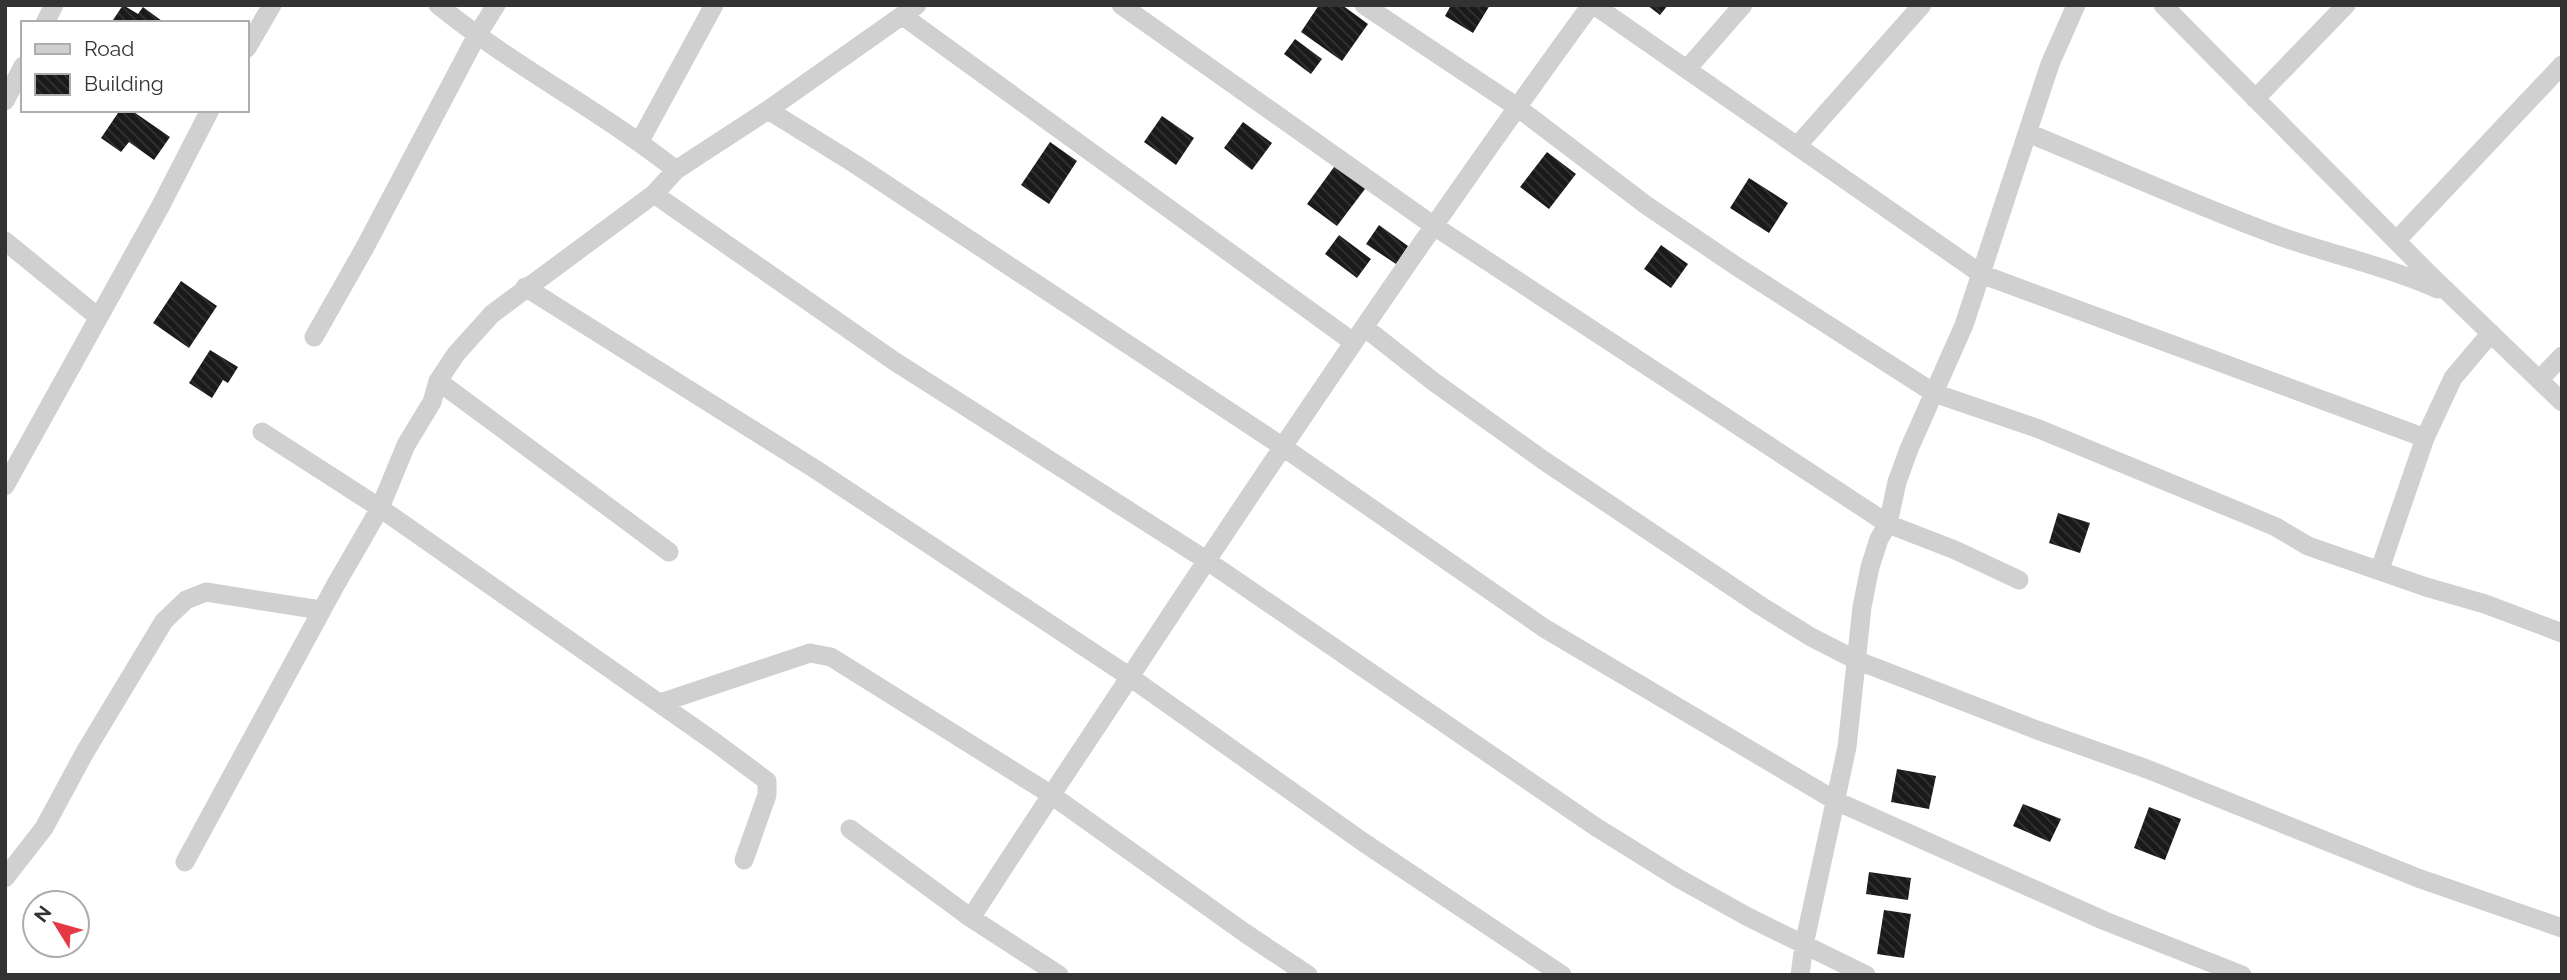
<svg xmlns="http://www.w3.org/2000/svg" width="2567" height="980" font-family="Raleway,sans-serif">
<defs>
<pattern id="building-back-hatch" width="6" height="6" patternUnits="userSpaceOnUse" patternTransform="scale(1.75)"><rect width="6" height="6" fill="#1a1a1a"/><path d="M-1 5l2 2M0 0l6 6M5-1l2 2" fill="none" stroke="#333"/></pattern>
</defs>
<rect width="100%" height="100%" fill="#fff"/>
<path fill="url(#building-back-hatch)" d="M 123,5 L 138,14 L 143,7 L 162,21 L 161,23 L 111,23 Z
M 1319,5 L 1342,5 L 1368,24 L 1342,61 L 1301,32 Z
M 1451,5 L 1490,5 L 1473,33 L 1445,16 Z
M 1647,5 L 1668,5 L 1660,15 Z
M 1295,39 L 1322,59 L 1311,74 L 1284,54 Z
M 120,110 L 131,110 L 170,137 L 154,160 L 129,142 L 121,152 L 101,138 Z
M 1162,116 L 1194,138 L 1176,165 L 1144,142 Z
M 1243,122 L 1272,143 L 1252,170 L 1224,148 Z
M 1050,142 L 1077,161 L 1049,204 L 1021,185 Z
M 1547,152 L 1576,174 L 1549,209 L 1520,187 Z
M 1337,163 L 1368,185 L 1337,226 L 1307,204 Z
M 1749,178 L 1788,203 L 1769,233 L 1730,208 Z
M 1379,225 L 1408,246 L 1396,264 L 1366,244 Z
M 1339,235 L 1371,259 L 1357,278 L 1325,254 Z
M 1661,245 L 1688,264 L 1671,288 L 1644,269 Z
M 181,281 L 217,306 L 189,348 L 153,323 Z
M 210,350 L 238,367 L 228,383 L 223,380 L 212,398 L 189,383 Z
M 2058,513 L 2090,523 L 2080,553 L 2049,543 Z
M 1897,769 L 1936,776 L 1929,809 L 1891,802 Z
M 2023,804 L 2061,819 L 2050,842 L 2013,826 Z
M 2149,807 L 2181,819 L 2165,860 L 2134,848 Z
M 1869,872 L 1911,878 L 1908,900 L 1866,894 Z
M 1884,910 L 1911,914 L 1904,958 L 1877,954 Z"/>
<g fill="none" stroke-linecap="round" stroke-linejoin="round">
<path stroke="#d0d0d0" stroke-width="19" d="M 438,5 C 513,66 600,110 676,170
M 1121,5 L 1434,226 L 1888,524 L 1955,550 L 2019,580
M 1364,5 L 1517,107 L 1646,205 L 1736,266 L 1934,393 L 2039,429 L 2250,516 L 2276,527 L 2308,546 L 2426,587 L 2485,604 L 2562,633
M 1594,5 L 1981,274 L 2425,438
M 2163,5 L 2425,270 L 2562,402
M 903,16 L 1353,342
M 45,23 L 54,5
M 247,48 L 272,5
M 1687,69 L 1743,5
M 2255,99 L 2346,5
M 5,101 L 23,66
M 768,110 L 855,164 L 1283,447 L 1544,628 L 1836,801 L 2105,921 L 2242,975
M 2028,133 C 2111,167 2192,204 2276,235 C 2329,254 2386,266 2438,289
M 640,141 L 714,5
M 1797,146 L 1922,5
M 654,194 L 894,361 L 1206,560 L 1596,827 L 1678,878 L 1748,917 L 1866,975
M 2397,240 L 2562,65
M 5,241 L 98,317
M 525,287 L 815,469 L 1130,677 L 1363,842 L 1562,975
M 1364,327 L 1434,382 L 1543,460 L 1761,606 L 1811,637 L 1856,660 L 2037,730 L 2147,769 L 2418,878 L 2562,928
M 314,337 L 364,249 L 476,37 L 496,5
M 2540,379 L 2562,356
M 438,381 L 669,552
M 262,432 L 380,508 L 716,743 L 767,781 L 767,795 L 744,860
M 5,486 L 160,207 L 210,110
M 2380,569 L 2425,438 L 2453,378 L 2491,333
M 660,703 L 810,653 L 831,657 L 1050,794 L 1245,933 L 1308,975
M 850,829 L 971,918 L 1059,975
M 185,862 L 335,586 L 380,508 L 406,445 L 432,402 L 438,381 L 456,354 L 492,314 L 654,194 L 676,170 L 768,110 L 917,5
M 5,878 L 44,828 L 85,752 L 164,621 L 186,600 L 206,592 L 321,610
M 971,918 C 1024,835 1079,754 1133,672 C 1281,447 1432,223 1591,5
M 1800,975 L 1804,945 L 1847,747 L 1862,607 L 1870,567 L 1879,539 L 1888,524 L 1897,482 L 1909,449 L 1964,325 L 2050,64 L 2076,5"/>
</g>
<rect width="2567" height="980" fill="none" stroke="#333333" stroke-width="14"/>
<rect x="21" y="21" width="228" height="91" fill="#ffffff" stroke="#adadad" stroke-width="2"/>
<rect x="35" y="44" width="35" height="10" fill="#d0d0d0" stroke="#adadad" stroke-width="2"/>
<text x="84" y="56" font-size="21" fill="#333333">Road</text>
<rect x="35" y="74" width="35" height="21" fill="url(#building-back-hatch)" stroke="#adadad" stroke-width="2"/>
<text x="84" y="91" font-size="21" fill="#333333">Building</text>
<g transform="translate(56 924) rotate(307)"><circle r="33" fill="#ffffff" stroke="#adadad" stroke-width="2"/>
<path d="M0-5L12 26L0 18L-12 26Z" fill="#e63946"/>
<text y="-10" font-size="19" font-weight="bold" text-anchor="middle" fill="#333333">N</text>
</g>
</svg>
